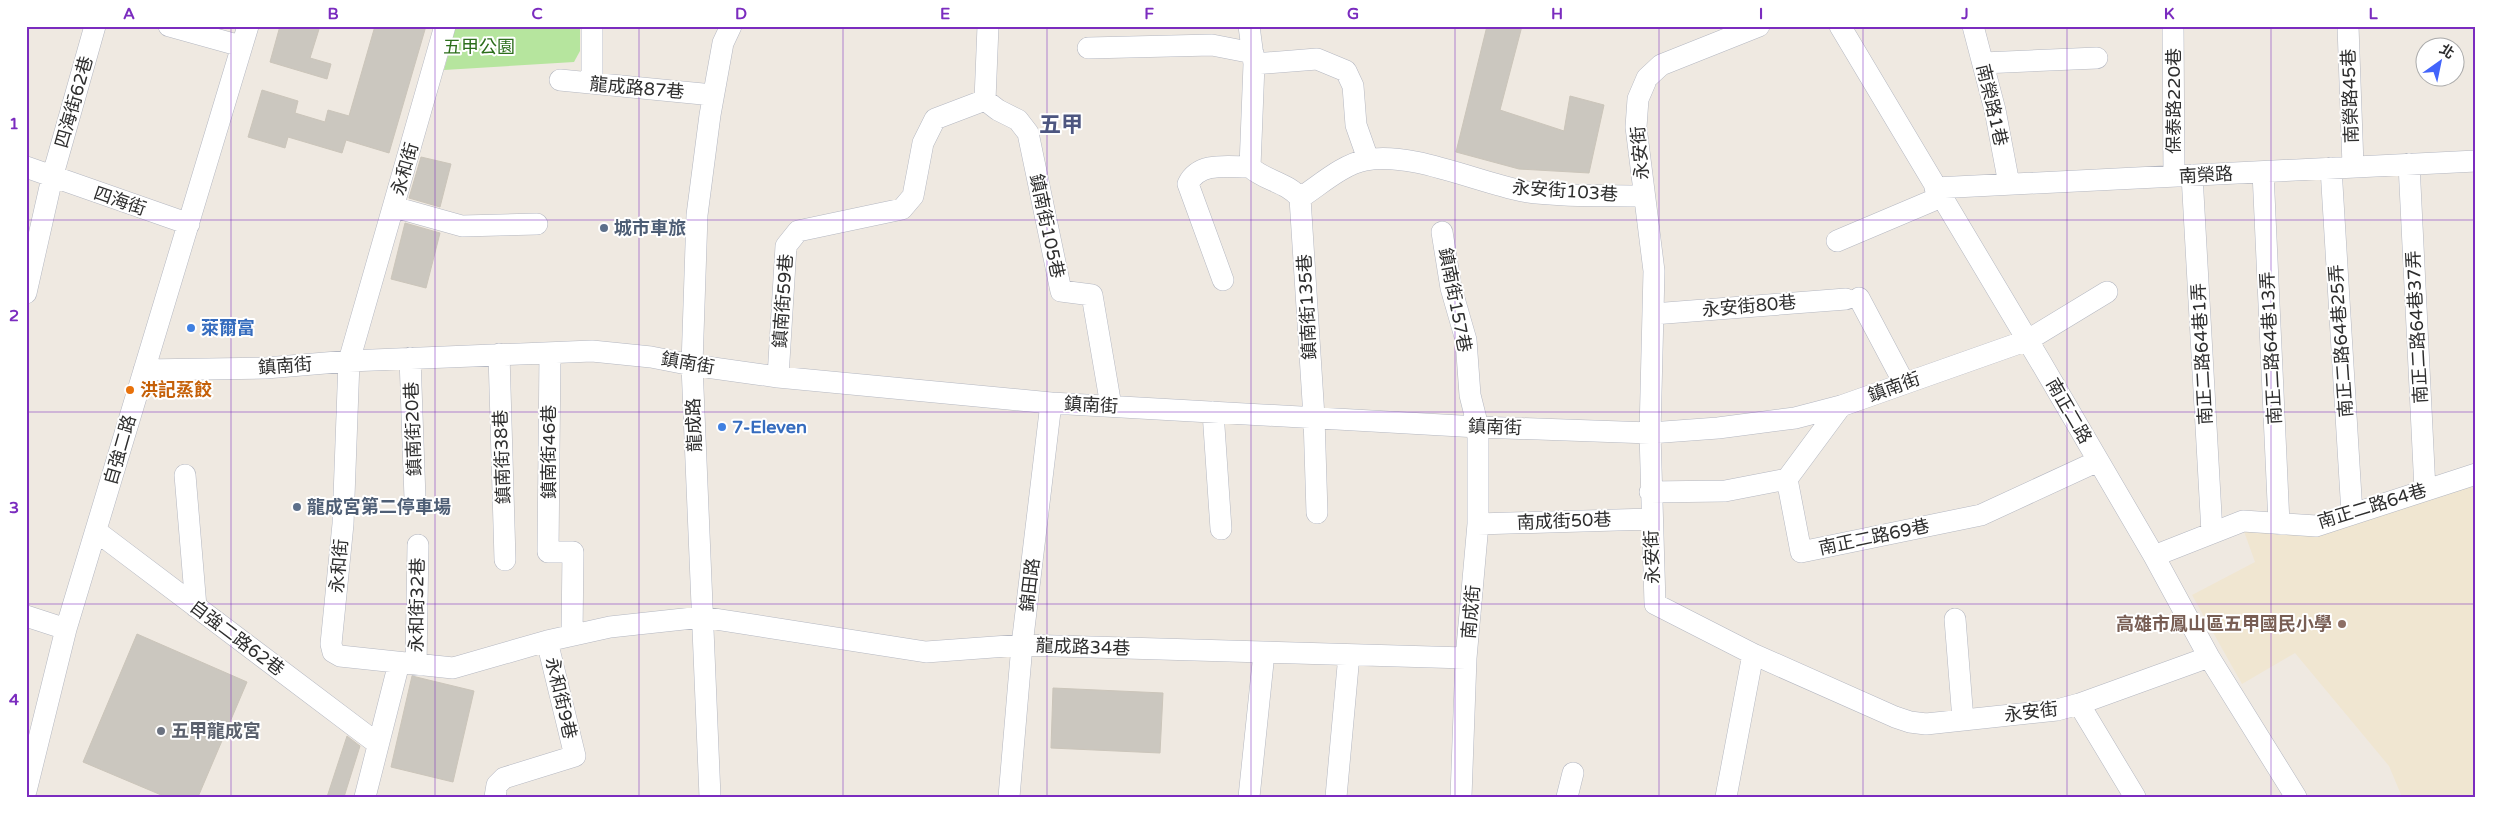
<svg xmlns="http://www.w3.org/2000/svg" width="2502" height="823" font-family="'Varela Round','Noto Sans TC',sans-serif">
<rect width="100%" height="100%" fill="#efe9e1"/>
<path fill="#f0e6d1" d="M 2476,468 L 2476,797 L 2402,797 L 2389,766 L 2295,653 L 2242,684 L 2192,595 L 2255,562 L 2241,523 L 2305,523 Z"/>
<path fill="#b6e59e" d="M 456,26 L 580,26 L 580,51 L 574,62 L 444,70 Z"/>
<path fill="#cbc7bf" stroke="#cbc5ba" d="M 280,26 L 320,26 L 310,58 L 331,64 L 327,79 L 270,62 Z
M 375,26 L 426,26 L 389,153 L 346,140 L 342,153 L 288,137 L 285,148 L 248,137 L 262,90 L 298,101 L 295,113 L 325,122 L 328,110 L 349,116 Z
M 1487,26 L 1522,26 L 1500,110 L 1564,131 L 1570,96 L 1604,105 L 1589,173 L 1519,169 L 1456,152 Z
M 421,157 L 451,164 L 440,207 L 409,198 Z
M 405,223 L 440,233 L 426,288 L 391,279 Z
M 137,634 L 247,682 L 198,797 L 166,797 L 83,762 Z
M 412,676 L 474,691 L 453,782 L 391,767 Z
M 1053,688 L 1163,693 L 1160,753 L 1051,748 Z
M 347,736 L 360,746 L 344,797 L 327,797 Z"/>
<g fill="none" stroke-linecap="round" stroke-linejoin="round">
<defs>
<path id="minor" d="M 169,26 L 241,46
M 445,26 L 349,361 L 343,524 L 331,644 L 333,652 L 340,656 L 453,668 L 547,641 L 610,627 L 702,617 L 926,652 L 1022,645 L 1466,658
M 1249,26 L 1254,64 L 1250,167 C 1265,181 1287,182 1300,198 L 1314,417 L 1317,513
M 1759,26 L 1661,65 L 1647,78 L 1638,99 L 1636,127 L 1654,271 L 1650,433 L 1655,604 L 1753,654 L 1895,717 L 1910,722 L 1926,724 L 2057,710 L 2079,704 L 2209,657
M 1840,26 L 2040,361 L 2154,556 L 2209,657 L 2296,797
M 1973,26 L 1995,110 L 2009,184
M 2173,26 L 2174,176
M 2348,26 L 2353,166
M 1088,48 L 1212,45 L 1253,53
M 1983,63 L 2097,58
M 1254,64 L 1317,59 L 1346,71 L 1353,86 L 1356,125 L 1368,159
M 560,80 L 713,95
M 592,83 L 592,26
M 985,100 L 998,110 L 1018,120 L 1028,133 L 1061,291 L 1092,295 L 1111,406
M 2409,164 L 2425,490
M 26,167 L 189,224
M 2331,168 L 2352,514
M 2263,172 L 2279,524
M 2192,175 L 2212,533
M 1935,188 L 2476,161
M 1300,198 C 1320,185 1343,164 1366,160 C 1409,151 1477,182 1522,191 C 1557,197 1607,195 1644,196
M 394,207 L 462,226 L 537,224
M 1442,232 L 1451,288 L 1466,340 L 1470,395 L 1478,427 L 1478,524 L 1466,658 L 1461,797
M 1837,241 L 1941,197
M 1223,280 L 1188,184 C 1199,161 1229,167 1250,167
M 26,293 L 52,178 L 95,26
M 1859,298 L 1904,383
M 1653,314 L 1846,299
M 550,353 L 548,552 L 573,552 L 572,635
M 499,354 L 505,560
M 410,358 L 415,499
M 144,370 L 266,368 L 349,361 L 592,351 L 651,357 L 692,365 L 778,377 L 1051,403 L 1478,427 L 1650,433 L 1718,428 L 1795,418 L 1841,406 L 2028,340 L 2107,292
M 778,377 L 786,246 L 798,231 L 902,209 L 913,196 L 923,143 L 935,119 L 985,100 L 988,26
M 1841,406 L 1787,479 L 1801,552 L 1981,515 L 2098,461
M 1213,412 L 1221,529
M 185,475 L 196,607
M 1650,492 L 1725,491 L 1787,479
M 1478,524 L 1651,519
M 96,531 L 378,744
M 2154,556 L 2243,521 L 2316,526 L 2476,474
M 26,616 L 66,629
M 1955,619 L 1963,720
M 416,665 L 418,545
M 2079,704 L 2135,797
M 26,791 L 66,629 L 248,26
M 365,797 L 399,663
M 495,797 L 497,785 L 504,778 L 575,756 L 547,641
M 710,797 L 692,365 L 697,215 L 710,115 L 723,43 L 731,26
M 1009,797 L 1022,645 L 1051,403
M 1249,797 L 1264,653
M 1336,797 L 1349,655
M 1567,797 L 1573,773
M 1726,797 L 1753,654"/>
</defs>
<use href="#minor" stroke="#b4b7c1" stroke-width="22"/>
<use href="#minor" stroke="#fff" stroke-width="21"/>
</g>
<path fill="none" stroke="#7b2cbf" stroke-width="1" stroke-opacity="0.55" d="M 231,26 L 231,797M 435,26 L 435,797M 639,26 L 639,797M 843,26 L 843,797M 1047,26 L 1047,797M 1251,26 L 1251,797M 1455,26 L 1455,797M 1659,26 L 1659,797M 1863,26 L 1863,797M 2067,26 L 2067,797M 2271,26 L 2271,797M 26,220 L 2476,220M 26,412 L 2476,412M 26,604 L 2476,604"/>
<g fill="#5c6f8a" stroke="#fff" stroke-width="2">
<circle cx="604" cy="228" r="5"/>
<circle cx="297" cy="507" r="5"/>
</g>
<g fill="#3f7fe0" stroke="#fff" stroke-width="2">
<circle cx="191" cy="328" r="5"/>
<circle cx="722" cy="427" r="5"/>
</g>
<circle fill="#e8710a" stroke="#fff" stroke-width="2" cx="130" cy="390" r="5"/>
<circle fill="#8d6e63" stroke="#fff" stroke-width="2" cx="2342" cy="624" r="5"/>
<circle fill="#6b7280" stroke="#fff" stroke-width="2" cx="161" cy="731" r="5"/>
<g text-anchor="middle" stroke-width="4" stroke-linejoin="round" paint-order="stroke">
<g font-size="18" fill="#2c6e1b" stroke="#fff">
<text x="479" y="53">五甲公園</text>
</g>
<g font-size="18" fill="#2e2e2e" stroke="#fff">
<text transform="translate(637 88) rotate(5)" y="6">龍成路87巷</text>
<text transform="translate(2350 96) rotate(-92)" y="6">南榮路45巷</text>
<text transform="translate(2174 101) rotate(-90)" y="6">保泰路220巷</text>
<text transform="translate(74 102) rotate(-74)" y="6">四海街62巷</text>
<text transform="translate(1992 105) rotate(77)" y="6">南榮路1巷</text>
<text transform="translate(1640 153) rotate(-95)" y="6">永安街</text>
<text transform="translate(405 169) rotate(-74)" y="6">永和街</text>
<text transform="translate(2206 175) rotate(-3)" y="6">南榮路</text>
<text transform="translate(1565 191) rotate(4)" y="6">永安街103巷</text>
<text transform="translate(120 201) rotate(19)" y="6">四海街</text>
<text transform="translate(1047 226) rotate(78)" y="6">鎮南街105巷</text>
<text transform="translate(1455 300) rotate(79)" y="6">鎮南街157巷</text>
<text transform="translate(783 301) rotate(-86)" y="6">鎮南街59巷</text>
<text transform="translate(1749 306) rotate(-5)" y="6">永安街80巷</text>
<text transform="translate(1307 307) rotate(-93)" y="6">鎮南街135巷</text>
<text transform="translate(2417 327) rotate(-93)" y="6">南正二路64巷37弄</text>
<text transform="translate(2341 341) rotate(-94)" y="6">南正二路64巷25弄</text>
<text transform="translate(2271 348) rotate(-93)" y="6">南正二路64巷13弄</text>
<text transform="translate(2202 354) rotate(-93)" y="6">南正二路64巷1弄</text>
<text transform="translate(688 363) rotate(10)" y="6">鎮南街</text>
<text transform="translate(285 366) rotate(-4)" y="6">鎮南街</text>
<text transform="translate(1894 387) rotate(-20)" y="6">鎮南街</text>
<text transform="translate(1091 405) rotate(3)" y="6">鎮南街</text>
<text transform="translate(2069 411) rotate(60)" y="6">南正二路</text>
<text transform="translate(694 425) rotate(-92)" y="6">龍成路</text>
<text transform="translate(1495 427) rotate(2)" y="6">鎮南街</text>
<text transform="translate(413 429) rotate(-92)" y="6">鎮南街20巷</text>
<text transform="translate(120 450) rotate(-74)" y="6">自強二路</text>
<text transform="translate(549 452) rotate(-90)" y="6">鎮南街46巷</text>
<text transform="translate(502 457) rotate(-92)" y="6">鎮南街38巷</text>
<text transform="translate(2372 506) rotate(-17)" y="6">南正二路64巷</text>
<text transform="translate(1564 521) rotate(-2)" y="6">南成街50巷</text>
<text transform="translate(1874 537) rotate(-12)" y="6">南正二路69巷</text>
<text transform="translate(1652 557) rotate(-92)" y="6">永安街</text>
<text transform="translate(339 566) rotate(-85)" y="6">永和街</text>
<text transform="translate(1030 585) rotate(-83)" y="6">錦田路</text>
<text transform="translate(417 605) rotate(-89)" y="6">永和街32巷</text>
<text transform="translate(1471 612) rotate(-85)" y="6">南成街</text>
<text transform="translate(237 638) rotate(37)" y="6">自強二路62巷</text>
<text transform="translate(1083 647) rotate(2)" y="6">龍成路34巷</text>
<text transform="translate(561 698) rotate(77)" y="6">永和街9巷</text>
<text transform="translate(2031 712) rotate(-7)" y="6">永安街</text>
</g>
<g font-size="18" font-weight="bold" fill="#4e5e75" stroke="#fff" text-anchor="start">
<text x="614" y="234">城市車旅</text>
<text x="307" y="513">龍成宮第二停車場</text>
</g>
<g font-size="18" font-weight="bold" fill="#366cbe" stroke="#fff" text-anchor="start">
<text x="201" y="334">萊爾富</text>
<text x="732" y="433">7-Eleven</text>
</g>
<g font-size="18" font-weight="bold" fill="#c56008" stroke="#fff" text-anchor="start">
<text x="140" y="396">洪記蒸餃</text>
</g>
<g font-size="18" font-weight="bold" fill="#785e54" stroke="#fff" text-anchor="end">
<text x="2332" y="630">高雄市鳳山區五甲國民小學</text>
</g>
<g font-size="18" font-weight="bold" fill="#5b616d" stroke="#fff" text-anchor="start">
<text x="171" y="737">五甲龍成宮</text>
</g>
<g font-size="22" font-weight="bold" fill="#4d5680" stroke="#fff">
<text x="1061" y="132">五甲</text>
</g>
</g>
<rect width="2502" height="823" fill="none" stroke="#ffffff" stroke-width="55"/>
<g transform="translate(2440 62) rotate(33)"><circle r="24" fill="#ffffff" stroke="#ababab"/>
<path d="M0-4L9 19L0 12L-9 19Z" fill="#4264fb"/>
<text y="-8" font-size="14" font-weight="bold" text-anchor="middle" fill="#2e2e2e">北</text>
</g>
<rect x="28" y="28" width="2446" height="768" fill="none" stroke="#7b2cbf" stroke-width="2"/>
<g font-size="16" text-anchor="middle" font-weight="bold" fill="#7b2cbf">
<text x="129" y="19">A</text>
<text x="333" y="19">B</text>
<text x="537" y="19">C</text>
<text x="741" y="19">D</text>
<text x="945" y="19">E</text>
<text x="1149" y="19">F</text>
<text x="1353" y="19">G</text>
<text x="1557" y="19">H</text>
<text x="1761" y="19">I</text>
<text x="1965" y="19">J</text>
<text x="2169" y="19">K</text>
<text x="2373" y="19">L</text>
<text x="14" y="129">1</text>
<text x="14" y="321">2</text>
<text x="14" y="513">3</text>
<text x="14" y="705">4</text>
</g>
</svg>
